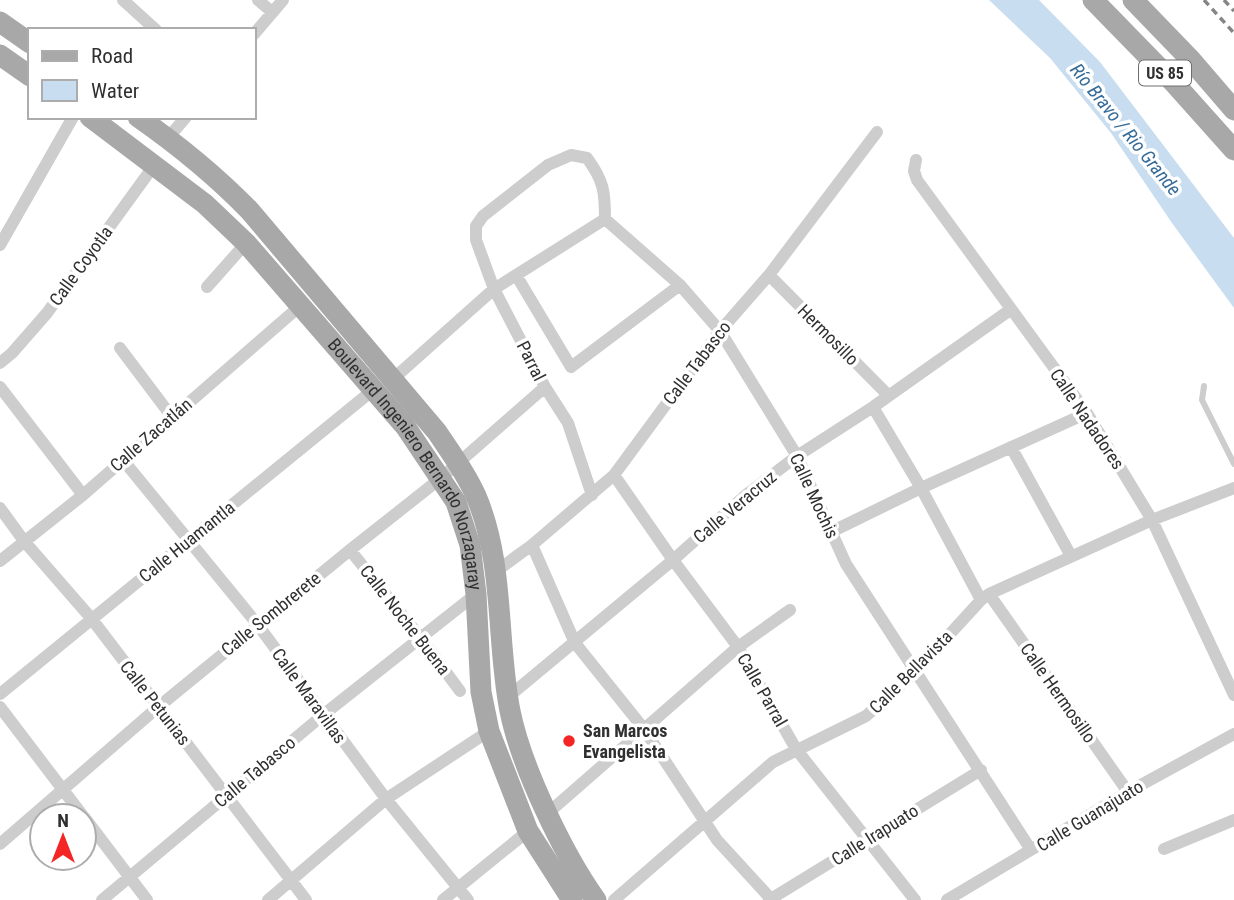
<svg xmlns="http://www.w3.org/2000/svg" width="1234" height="900" font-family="'Roboto Condensed',sans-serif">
<rect width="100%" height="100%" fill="#fff"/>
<path fill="#c8ddef" d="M 989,0 L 1039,0 L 1100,62 L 1234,238 L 1234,308 L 1172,223 L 1111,133 L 1050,58 Z"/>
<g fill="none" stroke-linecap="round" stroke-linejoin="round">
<path stroke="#cdcdcd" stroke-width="6" d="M 1204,386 L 1202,400 L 1234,464"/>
<path stroke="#cdcdcd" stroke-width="12" d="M 123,0 L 156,30
M 258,0 L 272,12
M 254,34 L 283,0
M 168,138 L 186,117
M 916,160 L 914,171 L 917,180 L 1087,413 L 1152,520 L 1234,695
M 0,245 L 73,117
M 516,275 L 571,367 L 680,285
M 769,275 L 888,395
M 207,287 L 246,243
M 120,348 L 172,417
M 0,363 L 12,353 L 47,313 L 155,164
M 393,379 L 494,289 L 605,219
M 0,387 L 83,495
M 873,407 L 921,488 L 981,600
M 1011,447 L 1071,556
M 123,460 L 258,625 L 386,799 L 468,900
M 614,475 L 673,560 L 738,647 L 796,749 L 915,900
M 592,495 L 568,423 L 545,387 L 494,289 L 476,240 L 476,226 L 483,216 L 548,165 L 571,155 L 587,158 C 604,181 605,192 605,219 L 680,285 L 720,331 L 797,456 L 846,564 L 1031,850
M 0,508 L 24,541 L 91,618 L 306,900
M 831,532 L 921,488 L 1087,413
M 532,545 L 575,643 L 644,729 L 717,840 L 772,900
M 350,550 L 420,637 L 460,691
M 0,561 L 83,495 L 300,306
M 495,572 L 532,545 L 614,475 L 720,331 L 769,275 L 877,132
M 989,594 L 1128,792
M 0,694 L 373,390
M 507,698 L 673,560 L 746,495 L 797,456 L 873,407 L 1010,310
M 0,707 L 83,816
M 548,813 L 738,647 L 790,610
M 84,817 L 147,900
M 0,844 L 157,708 L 350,550 L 441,478 L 545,387
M 1164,849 L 1234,820
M 102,900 L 323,715 L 476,594
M 268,900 L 386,799 L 489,731
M 443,900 L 528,831
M 614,900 L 773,762 L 866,716 L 916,671 L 981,600 L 989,594 L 1152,520 L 1234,488
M 769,900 L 981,770
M 947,900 L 1128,792 L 1234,734"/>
<g stroke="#a8a8a8" stroke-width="21">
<path d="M 1093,0 L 1175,84 L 1234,150"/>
<path d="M 1133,0 L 1191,60 L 1234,110"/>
<path d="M 0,22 L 30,43"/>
<path d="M 0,55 L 30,76"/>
<path id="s1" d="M 90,117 L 205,204 L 246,243 L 405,426 L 456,502 L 470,545 L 476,594 L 481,692 L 489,731 L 528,831 L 572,900"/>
<path d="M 138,117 C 178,145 216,176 250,211 L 437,432 C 451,453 466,473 476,496 C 505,564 496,640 510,711 C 521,766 563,854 596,900"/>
</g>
<path stroke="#858585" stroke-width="3.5" stroke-dasharray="7 5" stroke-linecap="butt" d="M 1204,0 L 1234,33
M 1224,0 L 1234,11"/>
</g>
<circle fill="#f42625" stroke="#fff" stroke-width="2.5" cx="569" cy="741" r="7"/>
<g text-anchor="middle" stroke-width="7" stroke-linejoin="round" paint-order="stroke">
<rect fill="#fff" stroke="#6e6e6e" stroke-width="2" x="1139" y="60.5" width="52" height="25" rx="5"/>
<g font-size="16" font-weight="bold" fill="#303030">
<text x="1165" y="79">US 85</text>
</g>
<g font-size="18" fill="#303030" stroke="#fff">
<text transform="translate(81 266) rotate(-54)" y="6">Calle Coyotla</text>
<text transform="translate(828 335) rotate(45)" y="6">Hermosillo</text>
<text transform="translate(531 361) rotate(63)" y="6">Parral</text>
<text transform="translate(697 363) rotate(-53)" y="6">Calle Tabasco</text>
<text transform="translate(1087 419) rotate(56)" y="6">Calle Nadadores</text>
<text transform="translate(151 435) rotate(-41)" y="6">Calle Zacatlán</text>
<text dy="6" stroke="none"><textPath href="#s1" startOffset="478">Boulevard Ingeniero Bernardo Norzagaray</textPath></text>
<text transform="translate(814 496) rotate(65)" y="6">Calle Mochis</text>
<text transform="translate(735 507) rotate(-40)" y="6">Calle Veracruz</text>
<text transform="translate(187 542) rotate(-39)" y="6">Calle Huamantla</text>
<text transform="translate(271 614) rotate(-39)" y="6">Calle Sombrerete</text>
<text transform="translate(405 620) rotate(52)" y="6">Calle Noche Buena</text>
<text transform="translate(911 672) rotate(-45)" y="6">Calle Bellavista</text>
<text transform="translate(762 690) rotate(60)" y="6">Calle Parral</text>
<text transform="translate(1058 693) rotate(55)" y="6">Calle Hermosillo</text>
<text transform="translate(309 696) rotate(54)" y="6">Calle Maravillas</text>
<text transform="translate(155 703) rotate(52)" y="6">Calle Petunias</text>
<text transform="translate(255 772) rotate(-40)" y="6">Calle Tabasco</text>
<text transform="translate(1090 816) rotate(-31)" y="6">Calle Guanajuato</text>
<text transform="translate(875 835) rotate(-32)" y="6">Calle Irapuato</text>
</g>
<g font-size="18" font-weight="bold" fill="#303030" stroke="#fff" text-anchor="start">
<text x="583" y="737">San Marcos<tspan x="583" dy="21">Evangelista</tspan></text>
</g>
<g font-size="19" font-style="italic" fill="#366c9a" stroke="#fff">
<text transform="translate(1126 129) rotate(51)" y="7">Río Bravo / Rio Grande</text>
</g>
</g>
<rect x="28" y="28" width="228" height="91" fill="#ffffff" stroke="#acacac" stroke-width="2"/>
<rect x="42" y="51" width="35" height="10" fill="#a8a8a8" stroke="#acacac" stroke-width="2"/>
<text x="91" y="63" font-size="21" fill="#303030">Road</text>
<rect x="42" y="80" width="35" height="21" fill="#c8ddef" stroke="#acacac" stroke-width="2"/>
<text x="91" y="98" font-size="21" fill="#303030">Water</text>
<g transform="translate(63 837)"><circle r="33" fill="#ffffff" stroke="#acacac" stroke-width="2"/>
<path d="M0-5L12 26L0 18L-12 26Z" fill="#f42625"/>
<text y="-10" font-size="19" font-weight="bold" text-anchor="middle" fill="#303030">N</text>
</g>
</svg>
